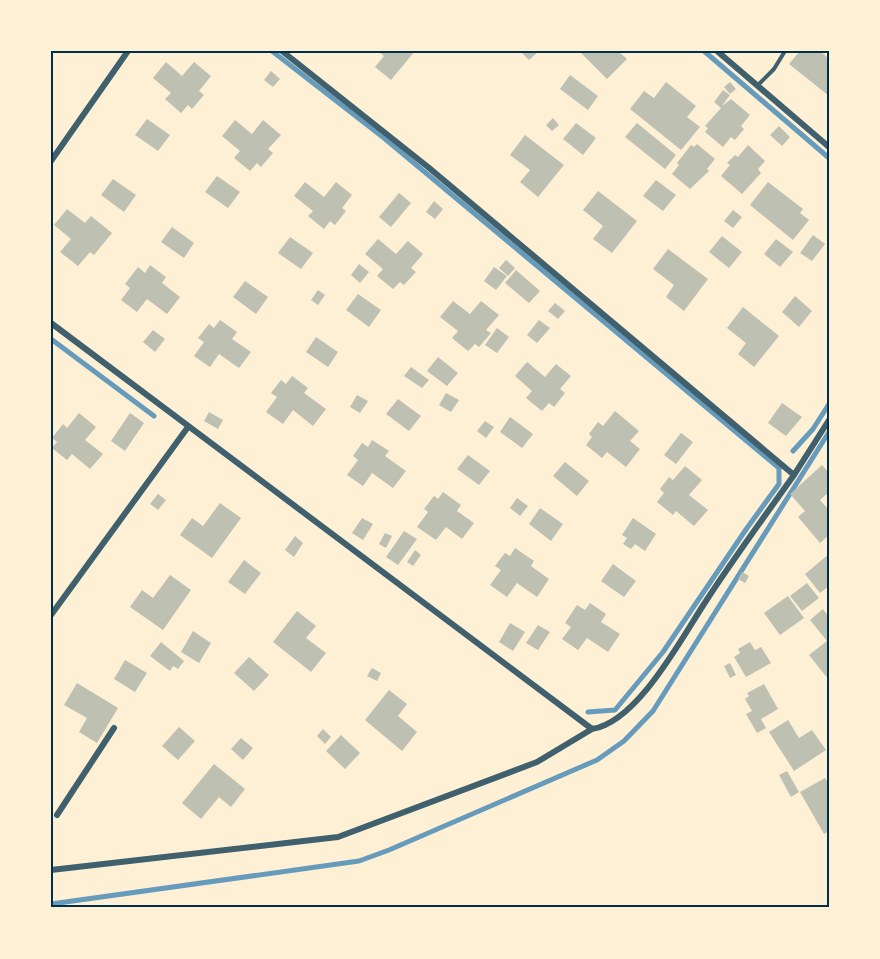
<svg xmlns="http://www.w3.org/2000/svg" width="880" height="959" font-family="'PT Sans Narrow',sans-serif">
<rect width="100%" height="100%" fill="#fdf0d5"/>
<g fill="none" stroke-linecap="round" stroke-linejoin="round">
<path stroke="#669bbc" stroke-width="5" d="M 272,51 L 384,138 L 779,468 L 779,484 L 747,528 L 663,652 L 615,710 L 588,712
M 704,51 L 829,158
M 51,339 L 154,416
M 793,451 L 813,429 L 829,404
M 51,904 L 359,861 L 389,850 L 597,760 L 624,741 L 653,711 L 829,432"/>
</g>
<path fill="#bec0b2" d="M 378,51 L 415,51 L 391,80 L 375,67 L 384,56 Z
M 520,51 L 539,51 L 529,60 Z
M 579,51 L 618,51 L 627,59 L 607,79 Z
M 800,51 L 820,51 L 829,59 L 829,96 L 789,64 Z
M 166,62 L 182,76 L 194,62 L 211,76 L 199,91 L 204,95 L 192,109 L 188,105 L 181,113 L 165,99 L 171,93 L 153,78 Z
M 271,71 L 280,79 L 273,87 L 264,80 Z
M 570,75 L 598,96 L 588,110 L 560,89 Z
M 666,82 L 696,106 L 687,117 L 700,127 L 681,150 L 630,109 L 644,91 L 654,98 Z
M 730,82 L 736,89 L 730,94 L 724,87 Z
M 723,90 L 730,95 L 722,106 L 731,99 L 750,115 L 741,126 L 744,129 L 735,140 L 731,137 L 723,147 L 705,132 L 708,128 L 705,126 L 721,108 L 714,102 Z
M 553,118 L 559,125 L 552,131 L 546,125 Z
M 147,119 L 170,135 L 158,151 L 135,135 Z
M 235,120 L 252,134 L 263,120 L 281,135 L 268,149 L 273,153 L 261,167 L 257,163 L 250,171 L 234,158 L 240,151 L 222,136 Z
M 576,123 L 596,138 L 583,155 L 563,139 Z
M 637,123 L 676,155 L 665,169 L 625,137 Z
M 779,126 L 790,137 L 782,146 L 770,135 Z
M 525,135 L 564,165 L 538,197 L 520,182 L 530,170 L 510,155 Z
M 697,144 L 715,159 L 707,169 L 709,171 L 690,189 L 672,174 L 679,165 L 677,163 L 691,145 L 694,147 Z
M 748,145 L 765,161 L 758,169 L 761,173 L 742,194 L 721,176 L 730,165 L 727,163 L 735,155 L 738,157 Z
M 217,176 L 240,192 L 228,208 L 205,192 Z
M 113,179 L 136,195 L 124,212 L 101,195 Z
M 656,180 L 676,195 L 663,211 L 643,196 Z
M 305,182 L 324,197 L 336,182 L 352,195 L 342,208 L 346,211 L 335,225 L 330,221 L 324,229 L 308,216 L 313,211 L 294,196 Z
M 768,182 L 803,209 L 800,213 L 809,220 L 793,240 L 750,205 Z
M 598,191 L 637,221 L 612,253 L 593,239 L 603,226 L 583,210 Z
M 399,193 L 411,203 L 391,227 L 379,217 Z
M 434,201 L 443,209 L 435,219 L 426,212 Z
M 67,209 L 85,223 L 91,216 L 112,233 L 94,255 L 90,252 L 78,266 L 60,252 L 71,239 L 54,225 Z
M 733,210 L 742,217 L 733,228 L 724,221 Z
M 172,227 L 194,243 L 184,258 L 161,242 Z
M 813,235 L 825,244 L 812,261 L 800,253 Z
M 722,236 L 742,252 L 729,268 L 709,252 Z
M 290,237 L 313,253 L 301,269 L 278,253 Z
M 378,239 L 396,254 L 408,241 L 423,254 L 411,268 L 416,272 L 404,285 L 400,282 L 393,289 L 377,276 L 383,269 L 365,254 Z
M 776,239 L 793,252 L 780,267 L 764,254 Z
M 668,249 L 708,279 L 684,311 L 666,297 L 674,285 L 653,269 Z
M 506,260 L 515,268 L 508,276 L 499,268 Z
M 359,264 L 369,272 L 360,283 L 351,275 Z
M 150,265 L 166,277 L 162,283 L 180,297 L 167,314 L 147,299 L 137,312 L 121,300 L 130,288 L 125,284 L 138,267 L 145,273 Z
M 494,267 L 507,276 L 496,290 L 484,281 Z
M 516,270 L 540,291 L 529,303 L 505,283 Z
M 245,281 L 268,297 L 256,314 L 233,297 Z
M 318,290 L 325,295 L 318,305 L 311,300 Z
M 358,294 L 381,310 L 369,327 L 346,310 Z
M 795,296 L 812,311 L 799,327 L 782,312 Z
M 453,301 L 470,314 L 481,301 L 499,315 L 486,330 L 491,333 L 479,347 L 475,344 L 468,351 L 452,338 L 458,331 L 440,317 Z
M 555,303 L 565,311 L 558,319 L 548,311 Z
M 743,307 L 779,336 L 754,367 L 738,354 L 746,343 L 727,328 Z
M 220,320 L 237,332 L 232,339 L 251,352 L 239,368 L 219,354 L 210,367 L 194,356 L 204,342 L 198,338 L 209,324 L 214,328 Z
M 539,320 L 550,328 L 537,343 L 527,335 Z
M 497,328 L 509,337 L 497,353 L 485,345 Z
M 153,330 L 165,339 L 155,352 L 143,342 Z
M 316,337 L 338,352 L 328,367 L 306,352 Z
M 438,357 L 458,373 L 447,386 L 427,371 Z
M 527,362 L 545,377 L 556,364 L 571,376 L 560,389 L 565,393 L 554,407 L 549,403 L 542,411 L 526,398 L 532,391 L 515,376 Z
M 411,367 L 429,380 L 422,388 L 404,376 Z
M 292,376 L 308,388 L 304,393 L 326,409 L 313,426 L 293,410 L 283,424 L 266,412 L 277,397 L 271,393 L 281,380 L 286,384 Z
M 446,393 L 459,400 L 451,412 L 439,405 Z
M 357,395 L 368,401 L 360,413 L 350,407 Z
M 398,399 L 421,416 L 409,431 L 386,414 Z
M 782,403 L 802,417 L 786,436 L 768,423 Z
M 615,411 L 639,431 L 630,441 L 640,449 L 626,467 L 607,452 L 602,458 L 586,445 L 592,437 L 589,434 L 598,422 L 603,426 Z
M 209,412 L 223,420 L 218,429 L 204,421 Z
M 79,413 L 96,427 L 85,440 L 103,454 L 90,469 L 72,454 L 67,460 L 52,448 L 57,442 L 52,438 L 63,424 L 67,428 Z
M 130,413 L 144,423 L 125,451 L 111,441 Z
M 510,417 L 533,434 L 522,448 L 500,432 Z
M 485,421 L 494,427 L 486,438 L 477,431 Z
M 681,433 L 693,442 L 676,464 L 664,455 Z
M 372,440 L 389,451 L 385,456 L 406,471 L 393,488 L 372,473 L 363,486 L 347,475 L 358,460 L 353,456 L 362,443 L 368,447 Z
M 468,455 L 490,471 L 479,485 L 457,469 Z
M 565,462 L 589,481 L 577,496 L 553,476 Z
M 822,465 L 829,473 L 829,492 L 820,500 L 829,510 L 829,535 L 820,543 L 798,517 L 805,511 L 790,494 Z
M 685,466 L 702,480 L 689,495 L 708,510 L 694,526 L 676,511 L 673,515 L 657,502 L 664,493 L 660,489 L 669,477 L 673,480 Z
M 443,492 L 461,505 L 457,511 L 474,523 L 462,539 L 446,527 L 436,540 L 417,527 L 428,512 L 424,509 L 434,496 L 438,499 Z
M 158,494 L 166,500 L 158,510 L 150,504 Z
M 517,498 L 528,506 L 520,516 L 510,508 Z
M 220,503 L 241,518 L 212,558 L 180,535 L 192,518 L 203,526 Z
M 540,508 L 563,524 L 551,541 L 529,524 Z
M 362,518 L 373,524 L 363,540 L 352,533 Z
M 633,518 L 656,534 L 645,551 L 635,544 L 631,549 L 623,544 L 627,538 L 622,535 Z
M 404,531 L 417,539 L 398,565 L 386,557 Z
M 385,533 L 392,536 L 386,548 L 379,544 Z
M 295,536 L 303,543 L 294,557 L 285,550 Z
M 515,548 L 534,561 L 531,566 L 549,579 L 537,597 L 517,583 L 507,597 L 490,585 L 501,570 L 495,566 L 505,553 L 510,556 Z
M 415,550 L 421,555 L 413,566 L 407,562 Z
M 829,554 L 829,586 L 820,593 L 805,574 Z
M 244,560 L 261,573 L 245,594 L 228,582 Z
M 613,564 L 636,581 L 624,597 L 601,581 Z
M 742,572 L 749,576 L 745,583 L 738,579 Z
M 170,575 L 191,590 L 163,630 L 130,607 L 142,590 L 153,598 Z
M 807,583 L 819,598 L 802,611 L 790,596 Z
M 788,596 L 804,618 L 780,635 L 764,613 Z
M 590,603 L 606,614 L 601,622 L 620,634 L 608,652 L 587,638 L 578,650 L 562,639 L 571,627 L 565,623 L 577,605 L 585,610 Z
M 823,609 L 829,617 L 829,680 L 809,655 L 827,641 L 810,620 Z
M 297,611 L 316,626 L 306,638 L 326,653 L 311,672 L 273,642 Z
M 510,623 L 525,632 L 513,651 L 499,642 Z
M 538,625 L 550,632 L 538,650 L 526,643 Z
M 193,631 L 211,643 L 199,663 L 181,652 Z
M 161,642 L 184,661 L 178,669 L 173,666 L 170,671 L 150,656 Z
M 750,642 L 755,650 L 761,647 L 771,663 L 746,677 L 734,657 L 740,653 L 738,649 Z
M 249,657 L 269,675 L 254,691 L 234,673 Z
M 125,660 L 147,673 L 135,692 L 114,679 Z
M 730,663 L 736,675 L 730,678 L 724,666 Z
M 372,668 L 381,673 L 377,681 L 367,676 Z
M 77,683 L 118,708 L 97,743 L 79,732 L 87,718 L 64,705 Z
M 764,684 L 778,709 L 761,719 L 766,728 L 757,733 L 746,714 L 752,711 L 745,699 L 749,696 L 747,693 Z
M 389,690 L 407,704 L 398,716 L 417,732 L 402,751 L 365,720 Z
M 788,720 L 799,738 L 812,730 L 826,750 L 794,771 L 769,732 Z
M 179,727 L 195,741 L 178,760 L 162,746 Z
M 323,729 L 331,737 L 325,744 L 317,736 Z
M 341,735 L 360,753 L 345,769 L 326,751 Z
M 241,738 L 253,748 L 243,760 L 231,749 Z
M 214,764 L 245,789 L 231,807 L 219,797 L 201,819 L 182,803 Z
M 787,771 L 799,792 L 791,797 L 779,775 Z
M 825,778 L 829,784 L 829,831 L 824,834 L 800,792 Z"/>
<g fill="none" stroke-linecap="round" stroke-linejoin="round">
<path stroke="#3f606c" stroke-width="4" d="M 758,85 L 774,69 L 785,51"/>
<path stroke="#3f606c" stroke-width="6" d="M 717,51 L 829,147
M 51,161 L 128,51
M 51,323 L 592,729
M 794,475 L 829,420
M 51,615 L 188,427
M 57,815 L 114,728
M 51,870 L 338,837 L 537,762 L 592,729 C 638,722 682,637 706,601 C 734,558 764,517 794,475 L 428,167 L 282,51"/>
</g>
<rect width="880" height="959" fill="none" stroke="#fdf0d5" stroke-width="105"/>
<rect x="52" y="52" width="776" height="854" fill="none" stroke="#003049" stroke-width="2"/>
</svg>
